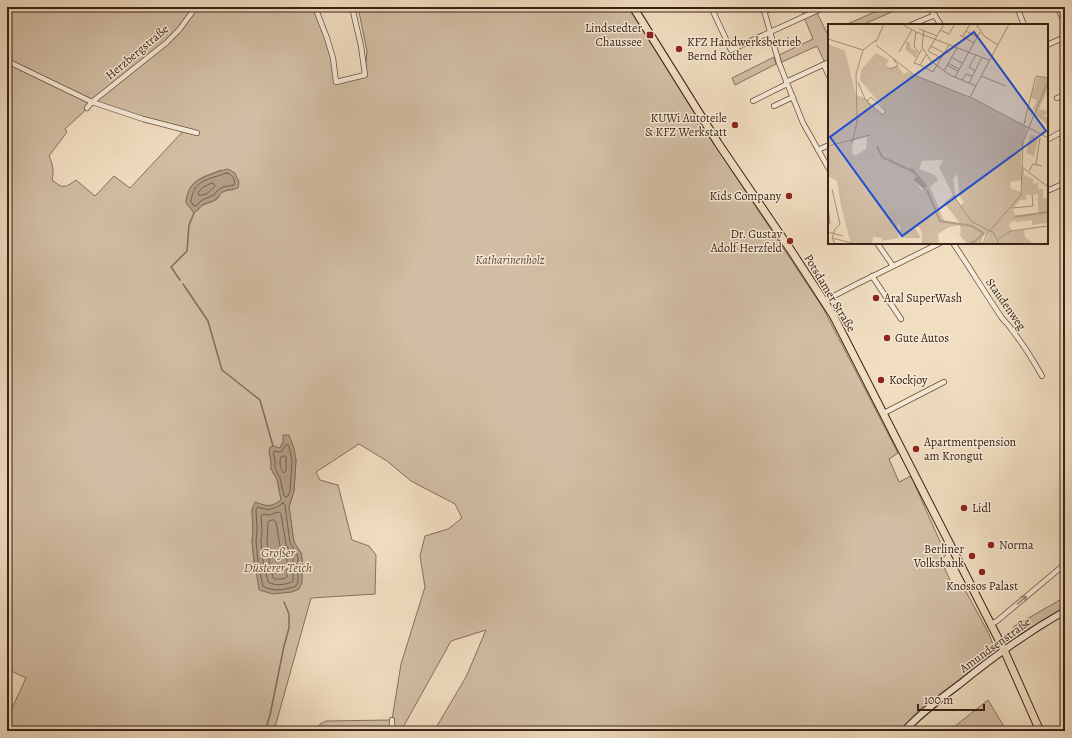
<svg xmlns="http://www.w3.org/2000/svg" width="1072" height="738" font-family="Alegreya,serif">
<rect width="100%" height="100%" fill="#f1dec1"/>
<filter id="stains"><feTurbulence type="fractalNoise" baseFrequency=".005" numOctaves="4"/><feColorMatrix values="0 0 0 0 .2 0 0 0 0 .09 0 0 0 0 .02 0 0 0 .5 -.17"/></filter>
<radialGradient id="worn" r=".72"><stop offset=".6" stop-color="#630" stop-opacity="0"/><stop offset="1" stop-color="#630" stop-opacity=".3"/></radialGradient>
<path fill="#d2bea4" stroke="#86705c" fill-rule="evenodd" d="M 7,7 L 315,7 L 327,38 L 336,81 L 365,74 L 367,51 L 358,7 L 630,7 L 715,145 L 823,308 L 898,453 L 889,459 L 899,482 L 911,476 L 946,555 L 941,560 L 954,589 L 964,588 L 989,634 L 995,650 L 985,660 L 920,709 L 899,731 L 434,731 L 466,677 L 486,630 L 451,641 L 401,731 L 318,731 L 320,724 L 326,721 L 392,720 L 401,664 L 425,587 L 420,556 L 425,536 L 448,529 L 462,518 L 455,504 L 411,481 L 387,461 L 359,444 L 316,472 L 320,480 L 338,485 L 352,540 L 369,546 L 376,555 L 375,594 L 311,598 L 274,731 L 18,731 L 16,730 L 15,731 L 7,731 L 7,719 L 26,678 L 9,670 L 7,674 ZM 92,102 L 185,129 L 130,188 L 114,176 L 95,196 L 76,180 C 65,188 63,189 52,180 C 54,171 53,165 49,156 L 67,132 L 65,129 L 91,105 ZM 221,170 L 233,190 C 229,190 226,190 223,192 C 219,194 220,196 217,199 C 210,204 203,202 197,211 L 186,203 C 188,179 202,178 221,170 ZM 283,442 L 296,460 L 294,491 L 289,507 L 294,542 L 301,553 L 302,559 L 302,575 L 299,589 C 283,595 276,592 260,590 L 254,562 L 252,541 L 253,531 L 252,508 C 263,507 273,507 281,500 L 277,479 L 271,469 L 271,461 L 269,452 L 280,448 Z
M 800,7 L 814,7 L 827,33 L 829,32 L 829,60 L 826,62 L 824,61 L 817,46 L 782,62 L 779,55 L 813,39 Z
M 886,7 L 903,7 L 862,25 L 845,25 Z
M 774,57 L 776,64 L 735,85 L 732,78 Z
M 1065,597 L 1065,608 L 1019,635 L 1013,627 Z
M 988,700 L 1005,728 L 1005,731 L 949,731 Z"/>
<path fill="#b29e87" stroke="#826c59" d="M 228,169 L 235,173 L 239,182 L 238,188 C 233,190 230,189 225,191 C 220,192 219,197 216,199 C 212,202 208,203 204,204 C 200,206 198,210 194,213 L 186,203 C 188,185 195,180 212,174 C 217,172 222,170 228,169 Z
M 283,435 L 289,435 L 294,448 L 296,460 L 294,491 L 289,507 L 294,542 L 301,553 L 302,559 L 302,583 L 299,589 L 292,592 L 273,594 L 259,590 C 257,574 253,558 252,542 C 252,538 253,534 253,530 C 253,519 250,512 255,502 C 267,506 271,508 281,500 L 277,479 L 271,469 L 271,461 L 269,452 L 270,447 L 273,446 L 280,448 L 283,442 Z"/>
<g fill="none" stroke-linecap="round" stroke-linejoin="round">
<path stroke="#76604e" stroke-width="1" d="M 227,173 C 232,175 236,179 234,185 L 223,187 L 217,191 L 214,195 L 202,200 L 196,206 L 193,205 L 191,201 C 194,185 198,183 214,177 C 219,176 222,174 227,173 Z
M 212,183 L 214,184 L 215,186 C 210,191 206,196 199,195 L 198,193 L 202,188 Z
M 286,445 L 288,445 L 289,446 L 292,460 L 290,491 L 288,496 L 286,497 L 284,496 L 280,478 L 275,468 L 275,460 L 273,453 L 275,451 L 279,452 L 282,451 Z
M 285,456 L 286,457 L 286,471 L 284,473 C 280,469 279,462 281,457 Z
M 283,503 L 285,505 L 290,543 L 297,554 L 298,559 L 298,582 L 296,586 C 286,590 272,592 263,586 L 258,562 L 256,541 L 257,531 L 256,509 L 258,507 C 269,511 273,510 283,503 Z
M 279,512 L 281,514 L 286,544 L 293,559 L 293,580 L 292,582 C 284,585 275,586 268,582 L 263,561 L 261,541 L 262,531 L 261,516 L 263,514 L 269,515 Z
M 274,520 L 276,522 L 280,546 L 287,559 L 287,577 C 284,579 277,580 273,578 L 269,560 L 267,541 L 268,523 L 269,521 Z"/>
<path stroke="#826c59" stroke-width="1.5" d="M 180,280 L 171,267 L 187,251 L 189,225 L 194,213
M 183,284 L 208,321 L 222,370 L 260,400 L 273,446
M 265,731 L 270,715 L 284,646 L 289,628 L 289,614 L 284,602"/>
<defs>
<path id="street" d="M 315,7 L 327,38 L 333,58 L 336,82 L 365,75 L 361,46 L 352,7
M 711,7 L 731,50 L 825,7
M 763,7 L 779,63 L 803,123 L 829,169
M 929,7 L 941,25
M 1017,7 L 1024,25
M 1057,7 L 1065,23
M 713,10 L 719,7
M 764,12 L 774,7
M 911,25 L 935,15
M 1047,45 L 1065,37
M 7,61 L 92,102 L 143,119 L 197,133
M 824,65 L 829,76
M 786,82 L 829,62
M 1057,98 L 1065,95
M 753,101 L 787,84
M 774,106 L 793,97
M 87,108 L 92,102 L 166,43 L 179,30 L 196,7
M 1047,140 L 1065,130
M 818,150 L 829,145
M 1047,191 L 1065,183
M 877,243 L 893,266
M 953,243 C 970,268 985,293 1002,318 C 1005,322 1009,325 1012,330 C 1023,344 1033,360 1042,376
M 872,276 L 901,319
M 824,301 L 857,284 L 940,243
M 884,413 L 944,382
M 991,624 L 997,621 L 1065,564
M 392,731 L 392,720"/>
<path id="secondary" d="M 904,731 C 921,713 940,699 960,684 C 993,657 1028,632 1065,611"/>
<path id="primary" d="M 633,7 L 718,143 L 792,252 L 833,315 L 1004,650 L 1040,731"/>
</defs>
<use href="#street" stroke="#675040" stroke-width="6"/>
<use href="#secondary" stroke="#392115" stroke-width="8"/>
<use href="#primary" stroke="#392115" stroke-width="9"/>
<use href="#street" stroke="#f6ead7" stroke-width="4.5"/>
<use href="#secondary" stroke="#f6ead7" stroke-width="6"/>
<use href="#primary" stroke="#f1dec1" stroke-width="7"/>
</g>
<defs><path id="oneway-shaft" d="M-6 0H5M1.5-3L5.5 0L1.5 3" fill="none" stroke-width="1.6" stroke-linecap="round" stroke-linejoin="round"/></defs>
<use stroke="#988676" href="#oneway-shaft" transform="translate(1022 600) rotate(-40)"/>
<g fill="#8f2418" stroke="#f6ead7" stroke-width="1.5">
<rect x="646" y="31" width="8" height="8" rx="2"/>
<circle cx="679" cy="49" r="4"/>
<circle cx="735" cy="125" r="4"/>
<circle cx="789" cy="196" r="4"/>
<circle cx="790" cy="241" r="4"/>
<circle cx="876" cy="298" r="4"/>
<circle cx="887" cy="338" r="4"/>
<circle cx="881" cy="380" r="4"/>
<circle cx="916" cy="449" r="4"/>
<circle cx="964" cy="508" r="4"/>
<circle cx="991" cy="545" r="4"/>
<circle cx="972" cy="556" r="4"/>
<circle cx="982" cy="572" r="4"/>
</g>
<g text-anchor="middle" stroke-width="3" stroke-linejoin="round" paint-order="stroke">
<g font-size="12" fill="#392115" stroke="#f6ead7" text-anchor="start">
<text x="642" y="32" text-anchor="end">Lindstedter<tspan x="642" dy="14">Chaussee</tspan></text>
<text x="687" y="46">KFZ Handwerksbetrieb<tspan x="687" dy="14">Bernd Rother</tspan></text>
<text x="727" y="122" text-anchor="end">KUWi Autoteile<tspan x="727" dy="14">&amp; KFZ Werkstatt</tspan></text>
<text x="781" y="200" text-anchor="end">Kids Company</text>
<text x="782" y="238" text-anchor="end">Dr. Gustav<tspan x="782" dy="14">Adolf Herzfeld</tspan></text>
<text x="884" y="302">Aral SuperWash</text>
<text x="895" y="342">Gute Autos</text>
<text x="889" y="384">Kockjoy</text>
<text x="924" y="446">Apartmentpension<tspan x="924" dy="14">am Krongut</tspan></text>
<text x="972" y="512">Lidl</text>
<text x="999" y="549">Norma</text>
<text x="964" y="553" text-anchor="end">Berliner<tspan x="964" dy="14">Volksbank</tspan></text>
<text x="982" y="590" text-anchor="middle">Knossos Palast</text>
</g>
<g font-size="12" fill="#392115" stroke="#f6ead7">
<text transform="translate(137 52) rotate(-40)" y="4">Herzbergstraße</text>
<text transform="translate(830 293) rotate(59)" y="4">Potsdamer Straße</text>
<text transform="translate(1006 304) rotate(55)" y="4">Staudenweg</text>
<text transform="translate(995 645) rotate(-36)" y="4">Amundsenstraße</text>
</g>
<g font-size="12" font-style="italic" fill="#5f4839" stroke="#f6ead7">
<text x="510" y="264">Katharinenholz</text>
</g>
<g font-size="13" font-style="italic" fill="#634d3d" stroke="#f6ead7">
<text x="278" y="557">Großer<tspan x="278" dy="15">Düsterer Teich</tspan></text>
</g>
</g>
<g transform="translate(828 24)">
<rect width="220" height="220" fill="#f1dec1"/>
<path d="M 78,17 L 82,19 L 83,24 L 90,28 L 88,34 L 78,26 ZM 0,20 L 17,27 L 28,71 L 37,74 L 55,91 L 58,87 L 32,56 L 33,46 L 48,29 L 61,36 L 58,41 L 63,44 L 69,42 L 76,50 L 79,48 L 143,74 L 199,103 L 193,128 L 193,156 L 183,158 L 182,164 L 194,169 L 194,143 L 196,144 L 196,151 L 205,155 L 205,160 L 210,159 L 210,165 L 215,165 L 215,174 L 219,174 L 219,199 L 204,201 L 204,196 L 188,198 L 187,196 L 181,200 L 183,207 L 196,206 L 197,213 L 206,220 L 156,220 L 162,207 L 154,213 L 154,220 L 139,220 L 131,210 L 133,209 L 132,201 L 121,203 L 110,210 L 111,220 L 94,220 L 94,209 L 91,203 L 86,202 L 93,214 L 72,214 L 75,214 L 75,211 L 72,213 L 72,201 L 69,202 L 71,214 L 54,217 L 54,214 L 45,213 L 44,220 L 23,220 L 13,182 L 9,157 L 0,152 ZM 39,112 L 38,125 L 27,132 L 24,129 L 25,117 ZM 112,136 L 115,137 L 111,143 L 125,171 L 116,179 L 132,199 L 122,200 L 116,196 L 102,163 L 110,156 L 107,151 L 91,145 L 94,137 ZM 83,144 L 99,161 L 94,166 L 85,156 L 89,152 ZM 129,150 L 132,173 L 136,178 L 132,182 L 128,175 L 125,155 ZM 210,170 L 210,189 L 187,191 L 185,185 L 192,176 L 198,176 L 198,171 ZM 210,52 L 220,54 L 220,65 L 211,85 L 220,87 L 216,93 L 220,93 L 220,101 L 207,90 L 207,85 L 199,98 L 209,76 L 203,74 ZM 203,110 L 210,115 L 206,132 L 198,129 Z" fill="#d2bea4" fill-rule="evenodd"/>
<path d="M 83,143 L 99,161 L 97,166 L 85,156 L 89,152 L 82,147 Z" fill="#b29e87"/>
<path fill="none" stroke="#b29e87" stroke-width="2" d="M 49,122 L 54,133M 54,133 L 82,146M 99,166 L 112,197 L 144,202 L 155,209M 187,193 L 220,188M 143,217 L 145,219 L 156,209"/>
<path fill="none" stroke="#a7927c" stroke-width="1" d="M 74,0 L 88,8 L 161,36M 148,0 L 156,12 L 170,21M 91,5 L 109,12M 96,6 L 94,23 L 103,37 L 122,51 L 148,62M 112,6 L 121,10 L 127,0M 138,7 L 149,13M 88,8 L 86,22 L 91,29M 132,11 L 146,19M 135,12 L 142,0M 0,15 L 35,26 L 48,16M 48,18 L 56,0M 48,21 L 86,51 L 144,74 L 220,114M 103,22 L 116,29M 94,25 L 86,39 L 92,41 L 98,31M 71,28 L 84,6M 123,33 L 134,39M 113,34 L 100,27 L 116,0M 120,39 L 131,45M 92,41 L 105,48 L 121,21M 119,41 L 130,47M 61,45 L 70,42 L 65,34M 116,47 L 129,24M 147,47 L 141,43 L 148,31M 153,52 L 178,62M 127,53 L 152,8M 134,56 L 138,50 L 144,52M 30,58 L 37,75 L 39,77 L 41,80 L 55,91 L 58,87 L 43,73 L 39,77M 141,59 L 154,33M 142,73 L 181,0M 196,100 L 208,52 L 220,54M 24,119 L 29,98 L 28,50 L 35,26M 0,122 L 42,111M 208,140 L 212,114M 194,143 L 220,163M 201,147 L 205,140 L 214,142M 4,165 L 12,200 L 7,205M 125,171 L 143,197 L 166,209 L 171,220M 0,181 L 2,200M 184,184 L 205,182 L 204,170M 7,205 L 4,214 L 7,220M 0,208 L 15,212M 4,214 L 24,219M 170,215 L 183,207 L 220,202M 155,220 L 159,210 L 193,171 L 195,118 L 220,57"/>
<path fill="#1d4ed8" fill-opacity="0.15" stroke="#1d4ed8" stroke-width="2" d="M 146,8 L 218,107 L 74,212 L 2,113 Z"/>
<rect width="220" height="220" fill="none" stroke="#392115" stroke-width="2"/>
</g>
<rect width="1072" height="738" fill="none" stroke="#f1dec1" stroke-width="24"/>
<rect x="8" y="8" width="1056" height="722" fill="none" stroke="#392115" stroke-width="2"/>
<rect x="12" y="12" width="1048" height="714" fill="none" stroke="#392115"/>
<path d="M918 704v6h66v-6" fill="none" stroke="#392115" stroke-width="2"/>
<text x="924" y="704" font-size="12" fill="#392115" stroke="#f6ead7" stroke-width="3" paint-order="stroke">100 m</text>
<rect width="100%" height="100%" filter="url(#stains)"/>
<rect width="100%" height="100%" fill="url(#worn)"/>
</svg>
